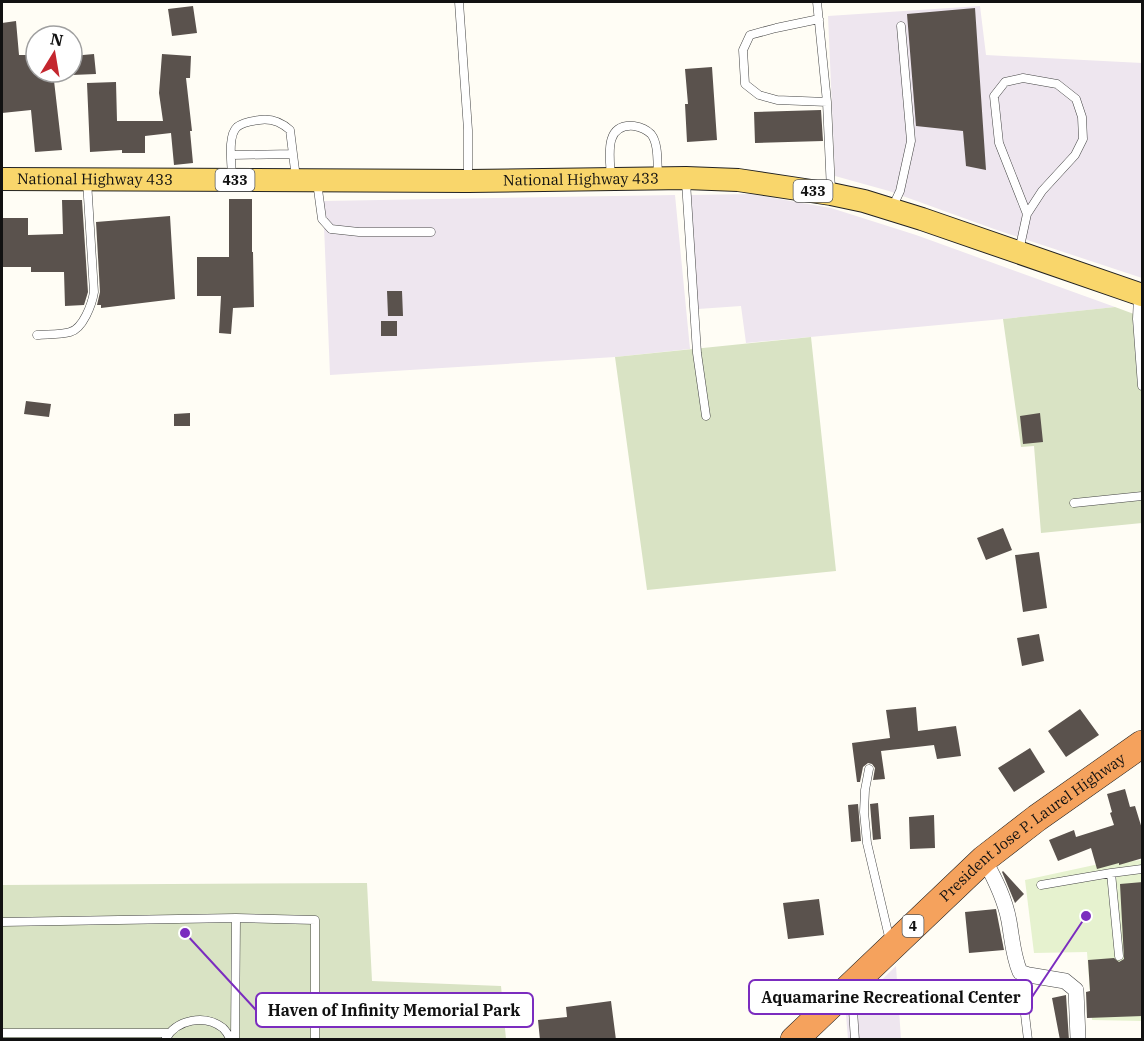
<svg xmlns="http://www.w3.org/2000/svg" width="1144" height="1041" font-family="'IBM Plex Serif',serif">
<rect width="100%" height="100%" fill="#fffdf5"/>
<path fill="#eee6ef" d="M 980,6 L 986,55 L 1142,63 L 1142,278 L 994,229 L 889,191 L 835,176 L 828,16 Z
M 751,194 L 831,208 L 916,235 L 1115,307 L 1003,319 L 746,343 L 741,306 L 698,309 L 691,195 Z
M 675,195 L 690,349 L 615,357 L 330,375 L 323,201 Z
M 896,966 L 901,1039 L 848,1039 L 846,1015 Z"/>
<path fill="#d9e3c4" d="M 1115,307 L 1142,317 L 1142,523 L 1041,533 L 1034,446 L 1021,447 L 1003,319 Z
M 811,337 L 836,571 L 647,590 L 615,357 Z
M 367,883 L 372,981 L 501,986 L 506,1039 L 2,1039 L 2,885 Z"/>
<path fill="#e6f2cf" d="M 1142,860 L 1142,1021 L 1092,1020 L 1087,952 L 1034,953 L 1025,880 L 1099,864 Z"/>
<path fill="#5a524d" d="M 193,6 L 197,33 L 172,36 L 168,9 Z
M 975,8 L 986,170 L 966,166 L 963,131 L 916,126 L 907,14 Z
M 16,21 L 19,55 L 36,55 L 36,72 L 53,72 L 62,150 L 35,152 L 31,110 L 2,113 L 2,23 Z
M 94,54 L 96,74 L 72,75 L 72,56 Z
M 162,54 L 191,56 L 190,78 L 186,78 L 192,131 L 190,131 L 193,163 L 174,165 L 171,133 L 145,136 L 145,153 L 122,153 L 122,150 L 90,152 L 87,83 L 116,82 L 117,121 L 163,121 L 159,93 Z
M 712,67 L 717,140 L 687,142 L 685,104 L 688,104 L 685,69 Z
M 821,110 L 823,141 L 755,143 L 754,112 Z
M 229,199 L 252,199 L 252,252 L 253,252 L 254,307 L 233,308 L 231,334 L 219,333 L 221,296 L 197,296 L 197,257 L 229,257 Z
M 62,200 L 82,200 L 88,292 L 84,305 L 65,306 L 64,272 L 31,272 L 31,267 L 3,267 L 3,218 L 28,218 L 28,235 L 63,234 Z
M 170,216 L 175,299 L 101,308 L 101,305 L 97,305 L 100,292 L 96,222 Z
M 387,291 L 402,291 L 403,316 L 388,316 Z
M 381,321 L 397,321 L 397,336 L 381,336 Z
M 26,401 L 51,404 L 49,417 L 24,414 Z
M 190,413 L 190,426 L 174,426 L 174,414 Z
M 1040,413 L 1043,442 L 1023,444 L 1020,416 Z
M 1003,528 L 1012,550 L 986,560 L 977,538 Z
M 1039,552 L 1047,608 L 1023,612 L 1015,555 Z
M 1039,634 L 1044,661 L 1022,666 L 1017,638 Z
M 916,707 L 918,731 L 956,726 L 961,756 L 937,759 L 934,745 L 881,751 L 885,779 L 873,780 L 875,768 L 872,764 L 868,763 L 863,767 L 860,782 L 857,782 L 852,743 L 890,738 L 886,710 Z
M 1080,709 L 1099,735 L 1066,757 L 1048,731 Z
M 1030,748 L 1045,772 L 1014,792 L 998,768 Z
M 1125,789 L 1130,807 L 1135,806 L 1143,832 L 1143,858 L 1119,865 L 1119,863 L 1097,869 L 1091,848 L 1058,861 L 1049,840 L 1074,830 L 1076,837 L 1114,825 L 1110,813 L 1112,812 L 1107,794 Z
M 878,803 L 881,839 L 873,840 L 870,804 Z
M 858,804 L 861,841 L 851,842 L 848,805 Z
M 934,815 L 935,848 L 910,849 L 909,817 Z
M 1003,871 L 1024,894 L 1015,903 L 1002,872 Z
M 1143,882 L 1143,1016 L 1087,1018 L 1086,992 L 1090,991 L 1088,960 L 1114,958 L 1119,962 L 1124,959 L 1120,884 Z
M 819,899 L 824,935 L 788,939 L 783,903 Z
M 996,909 L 1004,950 L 969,953 L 965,912 Z
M 1066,995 L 1069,1040 L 1060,1040 L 1052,998 Z
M 611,1001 L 616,1040 L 540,1040 L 538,1020 L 567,1017 L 566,1007 Z"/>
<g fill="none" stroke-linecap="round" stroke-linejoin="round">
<defs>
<path id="lane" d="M 459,2 L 468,130 L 468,180
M 817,2 L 827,102 L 831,191
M 819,19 L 776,28 L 750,35 L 743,50 L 745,84 L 759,95 L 777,100 L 827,102
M 232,155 L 293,154
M 611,177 C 610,158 603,123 634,126 C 640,127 646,129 651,134 C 659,144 657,163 658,176
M 232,178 C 232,165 227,136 237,127 C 243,122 252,121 259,120 C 271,118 281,122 290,130 L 296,178
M 317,182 L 322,219 L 331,229 L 359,232 L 431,232
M 686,182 L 697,353 L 706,416
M 892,208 L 900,191 L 911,141 L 901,26
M 1019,251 L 1027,214 L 1042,191 L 1075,155 L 1083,139 L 1082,117 L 1076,99 L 1057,84 L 1023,78 L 1005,82 L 994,96 L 999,143 L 1027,214
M 1138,295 L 1137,319 L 1142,386
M 37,335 C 47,334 60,335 70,332 C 83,329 92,304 94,292 L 87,181
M 1074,503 L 1142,496
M 869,769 L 865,790 L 864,812 L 867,843 L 890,941
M 1111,873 L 1119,956
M 1041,885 L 1111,873 L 1142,869
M 2,922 L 236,918 L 315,920 L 315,1040
M 1020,972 L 1028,1040
M 852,995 L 855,1040
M 2,1033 L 169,1033
M 165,1040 C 176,1019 205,1014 223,1028 C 226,1031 229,1036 231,1040
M 235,1040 L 236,918"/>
<path id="street" d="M 984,859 C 995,879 1005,899 1009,921 C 1012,938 1013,956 1020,972 L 1029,975 L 1065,981 L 1076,990 L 1078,1038"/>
<g id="primary">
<path id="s1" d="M 2,179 L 468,181 L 686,178 L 738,180 L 831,194 L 864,201 L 922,219 L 1142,295"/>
</g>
<g id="highway">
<path id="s2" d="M 794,1040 L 984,859 L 1037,818 L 1142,744"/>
</g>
</defs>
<use href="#lane" stroke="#444" stroke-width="9"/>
<use href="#street" stroke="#444" stroke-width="16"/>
<use href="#primary" stroke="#222" stroke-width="24"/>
<use href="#highway" stroke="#222" stroke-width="28"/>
<use href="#lane" stroke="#fff" stroke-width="8"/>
<use href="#street" stroke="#fff" stroke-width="15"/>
<use href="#primary" stroke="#f9d66b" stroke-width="22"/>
<use href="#highway" stroke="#f5a25d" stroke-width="27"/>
</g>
<g text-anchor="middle" stroke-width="6" stroke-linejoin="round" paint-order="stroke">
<g fill="#fff" stroke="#585858" stroke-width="1.5">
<rect x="215.5" y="169" width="39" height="22" rx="4.5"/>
<rect x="793.5" y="180" width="39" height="22" rx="4.5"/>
<rect x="902.5" y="915" width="21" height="22" rx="4.5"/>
</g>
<g font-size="14" font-weight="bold" fill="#111">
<text x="235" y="185">433</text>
<text x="813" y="196">433</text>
<text x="913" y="931">4</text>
</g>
<g font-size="15" fill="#111" stroke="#fff">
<text dy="5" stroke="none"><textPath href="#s1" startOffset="579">National Highway 433</textPath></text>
<text dy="5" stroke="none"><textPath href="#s1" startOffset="93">National Highway 433</textPath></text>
<text dy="5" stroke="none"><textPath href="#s2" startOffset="320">President Jose P. Laurel Highway</textPath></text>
</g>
</g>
<path fill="none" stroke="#7b2cbf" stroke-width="2" d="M1086 916L1032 997M185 933L256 1010"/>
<g fill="#7b2cbf" stroke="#fff" stroke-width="2">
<circle cx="1086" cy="916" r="6"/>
<circle cx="185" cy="933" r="6"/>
</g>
<g fill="#fff" stroke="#7b2cbf" stroke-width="2">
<rect x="749" y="980" width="283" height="34" rx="6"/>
<rect x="256" y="993" width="277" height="34" rx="6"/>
</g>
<g font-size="16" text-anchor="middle" font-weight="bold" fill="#111">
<text x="891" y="1003">Aquamarine Recreational Center</text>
<text x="394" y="1016">Haven of Infinity Memorial Park</text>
</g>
<rect width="1144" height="1041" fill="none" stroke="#111111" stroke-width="6"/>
<g transform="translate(54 54) rotate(11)"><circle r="28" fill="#ffffff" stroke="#a0a0a0" stroke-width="1.5"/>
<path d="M0-4.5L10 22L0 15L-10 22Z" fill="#c4262e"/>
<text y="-9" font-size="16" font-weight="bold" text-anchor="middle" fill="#111111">N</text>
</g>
</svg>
